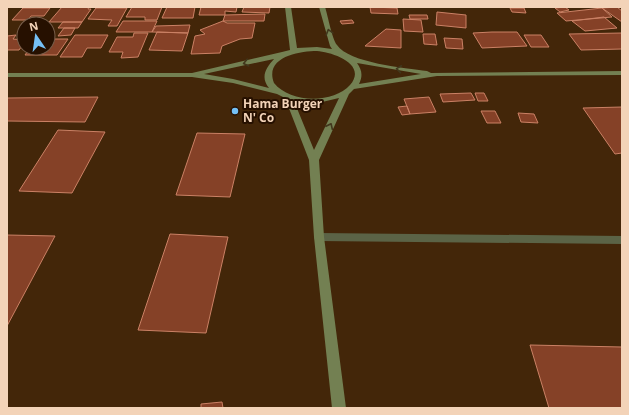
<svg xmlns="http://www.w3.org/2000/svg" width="629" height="415" font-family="'Open Sans',sans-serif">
<rect width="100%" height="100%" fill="#432609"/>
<path fill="#854127" stroke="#cb8165" d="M 62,7 L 89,7 L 88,9 L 91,9 L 82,22 L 49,22 Z
M 132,7 L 162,7 L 157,20 L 145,20 L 145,17 L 126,17 Z
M 167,7 L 195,7 L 193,18 L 162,18 Z
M 201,7 L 237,7 L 236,12 L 225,11 L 225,15 L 199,15 Z
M 244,7 L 270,7 L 269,13 L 242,12 Z
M 370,7 L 397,8 L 398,14 L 371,13 Z
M 565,7 L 569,10 L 560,12 L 555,8 Z
M 617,7 L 622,11 L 622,22 L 602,8 Z
M 23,8 L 50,8 L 44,16 L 31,16 L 28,20 L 12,20 Z
M 96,8 L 127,8 L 117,26 L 108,26 L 112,20 L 88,19 Z
M 510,8 L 524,8 L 526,13 L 512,12 Z
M 602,8 L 612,17 L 566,21 L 557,13 Z
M 437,12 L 466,15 L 466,28 L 436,25 Z
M 265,14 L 264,21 L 223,21 L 225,15 Z
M 409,15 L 427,15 L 428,19 L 410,19 Z
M 604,17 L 617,28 L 585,31 L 572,21 Z
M 403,19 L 421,20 L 423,32 L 404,31 Z
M 352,20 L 354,23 L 342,24 L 340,21 Z
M 123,21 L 157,21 L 152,32 L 116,32 Z
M 223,21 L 227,23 L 255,23 L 252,38 L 240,39 L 222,46 L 220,53 L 191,54 L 195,36 L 205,34 L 200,30 Z
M 63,22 L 82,22 L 78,28 L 58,28 Z
M 190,25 L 188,33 L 152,32 L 156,26 Z
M 64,28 L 75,28 L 71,35 L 58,36 Z
M 386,29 L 401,30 L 401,48 L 365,46 Z
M 157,32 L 188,33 L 182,51 L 149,50 Z
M 492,32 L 517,32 L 527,46 L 482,48 L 473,33 Z
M 134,33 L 148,33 L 138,57 L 121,58 L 123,52 L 109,52 L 117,37 L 133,37 Z
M 622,33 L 622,49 L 581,50 L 569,34 Z
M 423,34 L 435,34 L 437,45 L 424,44 Z
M 16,35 L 13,39 L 24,40 L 24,43 L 19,50 L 7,50 L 7,36 Z
M 75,35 L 108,35 L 101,48 L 87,48 L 82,57 L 60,57 Z
M 524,35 L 541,35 L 549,47 L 531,47 Z
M 444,38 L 462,39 L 463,49 L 446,48 Z
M 48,39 L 68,39 L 57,55 L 25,55 L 30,48 L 48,48 Z
M 471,93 L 475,100 L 443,102 L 440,94 Z
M 475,93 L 484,93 L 488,101 L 478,101 Z
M 98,97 L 85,122 L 7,121 L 7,98 Z
M 429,97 L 436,112 L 410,114 L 404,99 Z
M 407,106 L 410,114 L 402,115 L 398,107 Z
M 622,107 L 622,153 L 615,154 L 583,108 Z
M 481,111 L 495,111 L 501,123 L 487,123 Z
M 518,113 L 534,114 L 538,123 L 521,122 Z
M 58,130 L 105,132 L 72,193 L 19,191 Z
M 197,133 L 245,134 L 230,197 L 176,195 Z
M 170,234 L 228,237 L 206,333 L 138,330 Z
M 7,235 L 55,236 L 7,326 Z
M 530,345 L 622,347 L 622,408 L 549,408 Z
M 222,402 L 223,408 L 201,408 L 201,404 Z"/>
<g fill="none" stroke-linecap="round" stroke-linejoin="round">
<path fill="#5b6346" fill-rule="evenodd" d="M 319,233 L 622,236 L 622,244 L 319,241 L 315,240 L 314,237 L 315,234 Z"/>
<path fill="#738052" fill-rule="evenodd" d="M 285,7 L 291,7 L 297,48 L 317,47 L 332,49 L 330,46 L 319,7 L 325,7 C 328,16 332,39 337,45 C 349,63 405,68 427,71 L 431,73 L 622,71 L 622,75 L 437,76 L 354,89 L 349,94 L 319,160 L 324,237 L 346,408 L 332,408 L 314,237 L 309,160 L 285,98 L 277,94 L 233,83 L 192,77 L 7,77 L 7,73 L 192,73 L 282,52 L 290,50 ZM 317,51 C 332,52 368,64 350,85 C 333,104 290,103 274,83 C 264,57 299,51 317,51 ZM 274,59 C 266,68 260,77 269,88 L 233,79 L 204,74 ZM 357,63 L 421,74 L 359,84 C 363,76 362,70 357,63 ZM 339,98 L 314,150 L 294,101 L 318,103 Z"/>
</g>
<defs><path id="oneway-chevron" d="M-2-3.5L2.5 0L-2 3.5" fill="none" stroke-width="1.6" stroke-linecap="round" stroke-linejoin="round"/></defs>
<g stroke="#41371d">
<use href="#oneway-chevron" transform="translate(329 32) rotate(-106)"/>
<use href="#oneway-chevron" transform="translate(246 63) rotate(167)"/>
<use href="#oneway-chevron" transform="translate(399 69) rotate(-172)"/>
<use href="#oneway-chevron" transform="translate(330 126) rotate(-65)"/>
</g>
<circle fill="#75c0f6" stroke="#261000" stroke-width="1.5" cx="235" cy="111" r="4"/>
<g text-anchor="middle" stroke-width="4" stroke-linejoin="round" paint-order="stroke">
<g font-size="12" font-weight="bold" fill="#f3d3b8" stroke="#261000" text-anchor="start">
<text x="243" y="108">Hama Burger<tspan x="243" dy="14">N' Co</tspan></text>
</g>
</g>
<rect width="629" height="415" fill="none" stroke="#f3d3b8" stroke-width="16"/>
<g transform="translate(36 36) rotate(347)"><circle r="19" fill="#261000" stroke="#785e4a"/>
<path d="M0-3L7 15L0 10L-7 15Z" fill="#75c0f6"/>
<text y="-6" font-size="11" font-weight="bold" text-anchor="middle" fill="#f3d3b8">N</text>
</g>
</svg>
